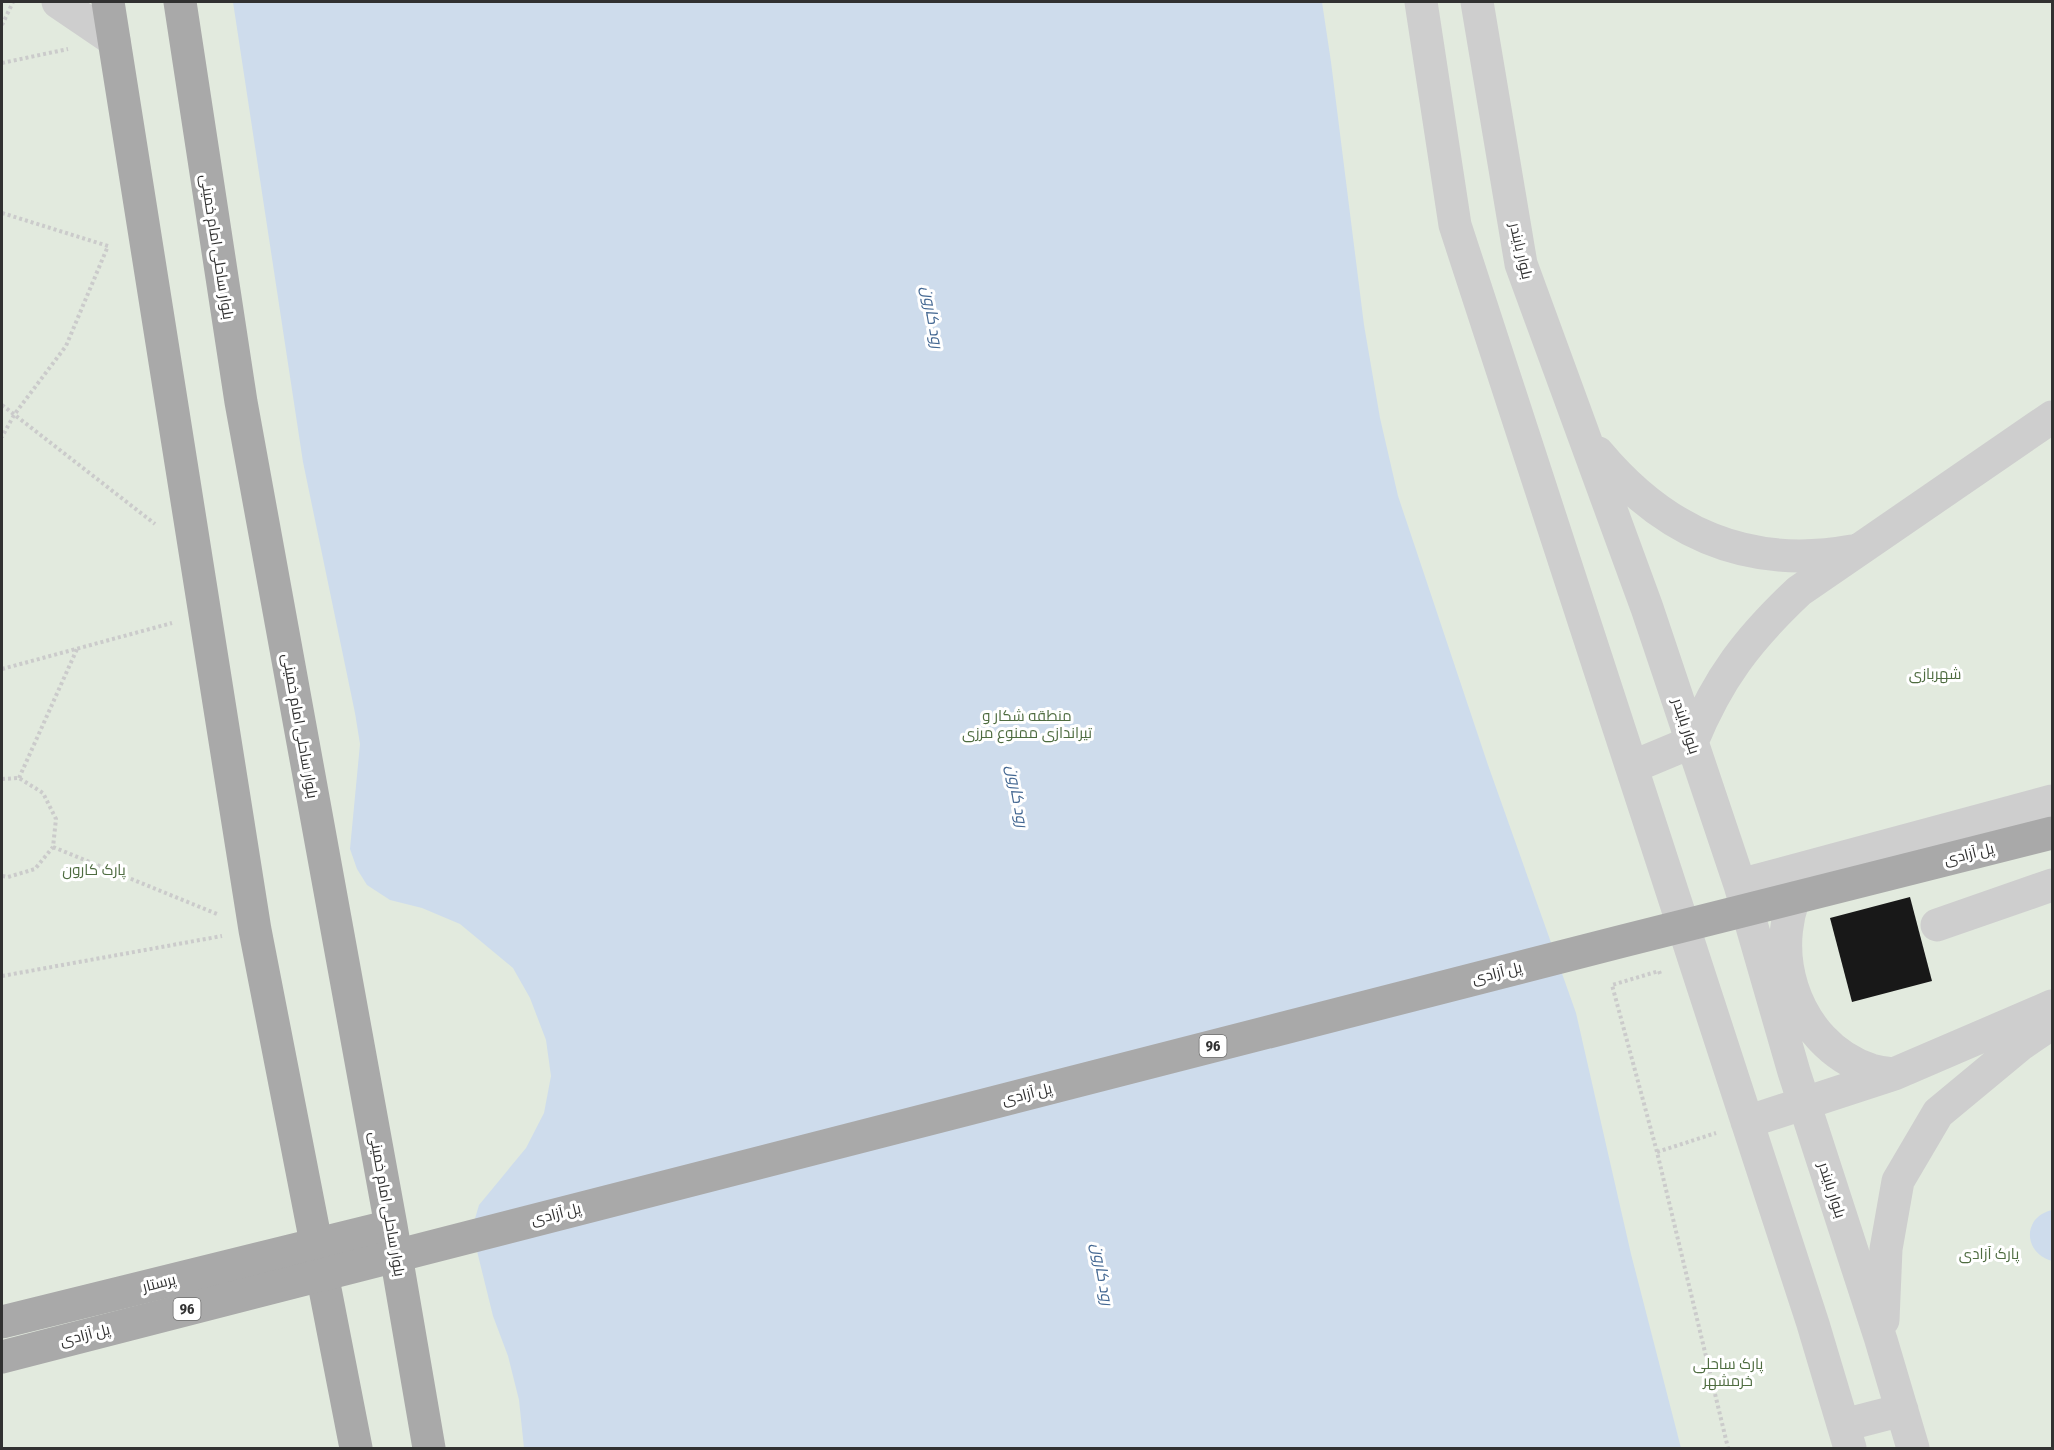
<svg xmlns="http://www.w3.org/2000/svg" width="2054" height="1450" font-family="'Fira Sans Condensed',Cairo,sans-serif">
<rect width="100%" height="100%" fill="#fff"/>
<path fill="#e2eade" d="M 2,2 L 2052,2 L 2052,1448 L 2,1448 Z"/>
<path fill="#cedcec" d="M 233,2 L 1322,2 L 1331,62 L 1364,325 L 1380,418 L 1398,496 L 1488,765 L 1576,1013 L 1631,1254 L 1681,1448 L 524,1448 L 519,1400 L 508,1356 L 493,1316 L 476,1247 L 474,1222 L 479,1205 L 526,1148 L 544,1113 L 551,1076 L 546,1040 L 530,998 L 513,968 L 460,924 L 422,908 L 390,900 L 367,885 L 357,869 L 350,849 L 360,744 L 355,713 L 303,462 Z
M 2052,1210 L 2052,1261 C 2023,1253 2022,1217 2052,1210 Z"/>
<path fill="#181818" d="M 1910,897 L 1932,981 L 1852,1002 L 1830,918 Z"/>
<g fill="none" stroke-linecap="round" stroke-linejoin="round">
<path stroke="#cbcbcb" stroke-width="4" stroke-dasharray="3 3" stroke-linecap="butt" d="M 2,25 L 13,2
M 2,63 L 68,49
M 2,213 L 108,246 L 66,346 L 14,415 L 2,437
M 2,405 L 155,524
M 2,669 L 172,623
M 19,778 L 77,649
M 2,779 L 19,778 L 43,793 L 56,819 L 53,847 L 35,869 L 8,877 L 2,876
M 53,847 L 217,914
M 1660,974 L 1659,971 L 1612,985 L 1657,1152 L 1728,1448
M 2,976 L 222,936
M 1657,1152 L 1716,1133"/>
<path stroke="#cecece" stroke-width="33" d="M 58,2 L 114,40
M 1421,2 L 1455,225 L 1813,1324 L 1850,1448
M 1477,2 L 1521,264 L 1647,608 L 1740,885 L 1794,1072 L 1881,1340 L 1913,1448
M 1598,453 C 1665,533 1748,570 1852,551
M 1632,767 L 1692,742 C 1718,678 1748,639 1799,591 L 2052,417
M 1806,875 C 1762,942 1792,1044 1871,1070 C 1878,1072 1886,1073 1894,1074
M 1740,885 L 2052,801
M 1937,925 L 2052,885
M 1747,1122 L 1894,1074 L 2052,1006
M 1883,1320 L 1886,1249 L 1898,1181 L 1938,1113 L 2020,1045 L 2052,1023
M 1844,1425 L 1902,1410"/>
<path stroke="#a9a9a9" stroke-width="33" d="M 108,2 L 255,930 L 356,1448
M 180,2 L 241,402 L 391,1226 L 429,1448
M 2,1322 L 391,1226"/>
<path stroke="#a9a9a9" stroke-width="33" d="M 2,1357 L 1623,941 L 2052,833"/>
</g>
<g text-anchor="middle" stroke-width="6" stroke-linejoin="round" paint-order="stroke">
<g fill="#fff" stroke="#6f6f6f" stroke-width="1.5">
<rect x="1199.5" y="1035" width="27" height="22" rx="4.5"/>
<rect x="173.5" y="1298" width="27" height="22" rx="4.5"/>
</g>
<g font-size="14" font-weight="bold" fill="#313131">
<text x="1213" y="1051">96</text>
<text x="187" y="1314">96</text>
</g>
<g font-size="15" fill="#313131" stroke="#fff">
<text transform="translate(217 247) rotate(81)" y="5">بلوار ساحلی امام خمینی</text>
<text transform="translate(1521 251) rotate(77)" y="5">بلوار بایندر</text>
<text transform="translate(300 726) rotate(80)" y="5">بلوار ساحلی امام خمینی</text>
<text transform="translate(1686 726) rotate(72)" y="5">بلوار بایندر</text>
<text transform="translate(1969 854) rotate(-14)" y="5">پل آزادی</text>
<text transform="translate(1497 973) rotate(-14)" y="5">پل آزادی</text>
<text transform="translate(1027 1094) rotate(-14)" y="5">پل آزادی</text>
<text transform="translate(1832 1190) rotate(72)" y="5">بلوار بایندر</text>
<text transform="translate(387 1204) rotate(80)" y="5">بلوار ساحلی امام خمینی</text>
<text transform="translate(556 1214) rotate(-14)" y="5">پل آزادی</text>
<text transform="translate(159 1283) rotate(-14)" y="5">پرستار</text>
<text transform="translate(85 1335) rotate(-14)" y="5">پل آزادی</text>
</g>
<g font-size="15" fill="#4e6c40" stroke="#fff">
<text x="1935" y="679">شهربازی</text>
<text x="1027" y="721">منطقه شکار و<tspan x="1027" dy="17">تیراندازی ممنوع مرزی</tspan></text>
<text x="94" y="875">پارک کارون</text>
<text x="1989" y="1259">پارک آزادی</text>
<text x="1728" y="1369">پارک ساحلی<tspan x="1728" dy="17">خرمشهر</tspan></text>
</g>
<g font-size="16" font-style="italic" fill="#426691" stroke="#fff">
<text transform="translate(933 317) rotate(80)" y="6">رود کارون</text>
<text transform="translate(1018 796) rotate(80)" y="6">رود کارون</text>
<text transform="translate(1103 1274) rotate(80)" y="6">رود کارون</text>
</g>
</g>
<rect width="2054" height="1450" fill="none" stroke="#313131" stroke-width="6"/>
</svg>
